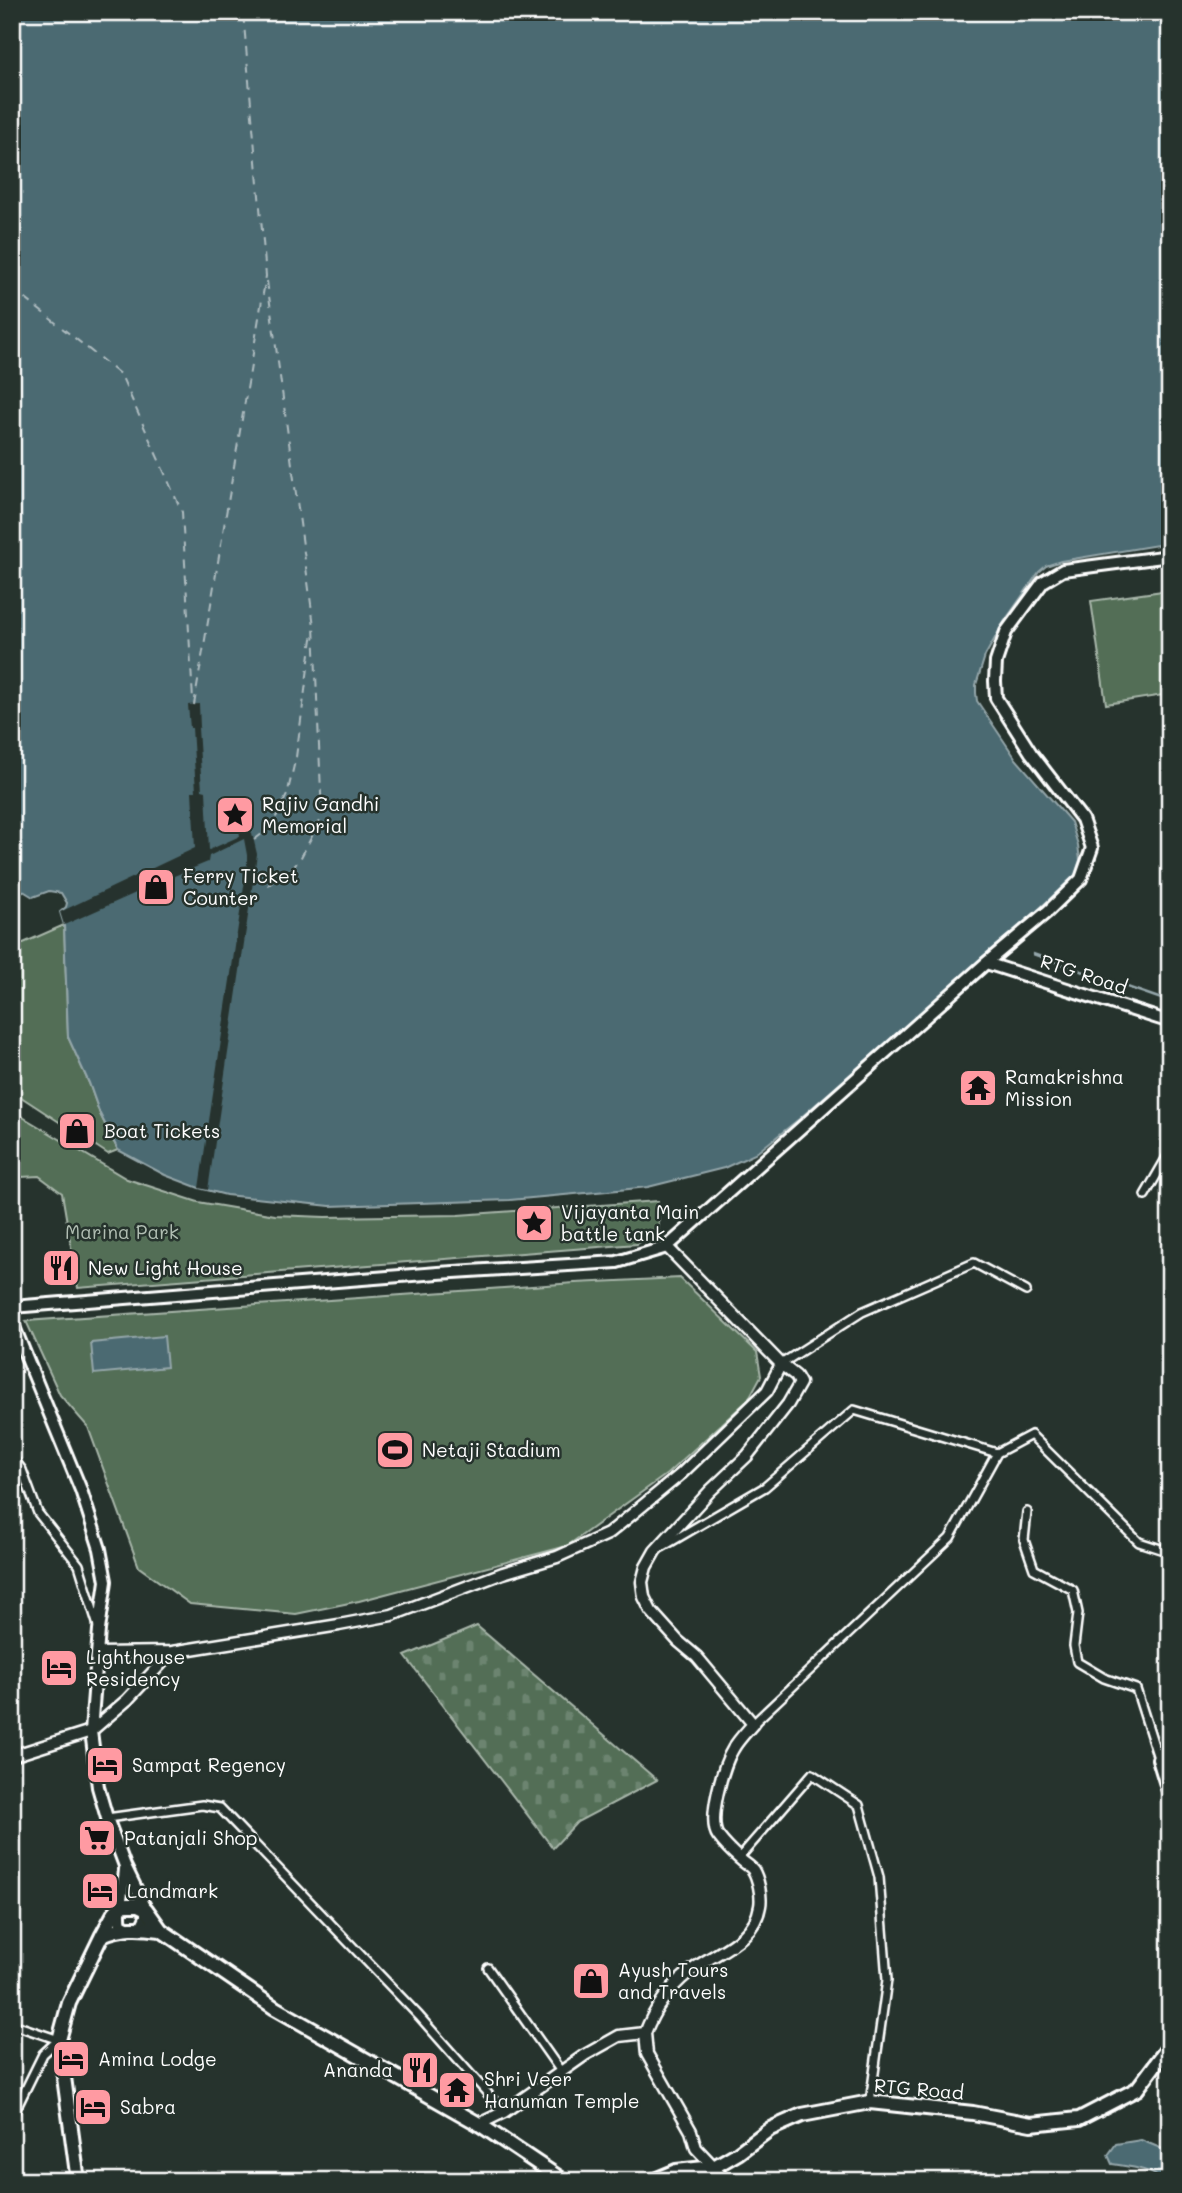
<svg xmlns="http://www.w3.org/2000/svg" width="1182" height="2193" font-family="Mali,sans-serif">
<defs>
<pattern id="cemetery-stones" width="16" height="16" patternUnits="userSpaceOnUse" patternTransform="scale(1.75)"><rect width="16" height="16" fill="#526e56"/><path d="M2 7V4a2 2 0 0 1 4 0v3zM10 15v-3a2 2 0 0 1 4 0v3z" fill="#6c846f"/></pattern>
</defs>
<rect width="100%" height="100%" fill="#26332d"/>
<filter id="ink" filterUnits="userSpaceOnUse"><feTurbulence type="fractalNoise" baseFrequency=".0143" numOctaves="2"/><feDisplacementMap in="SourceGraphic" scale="14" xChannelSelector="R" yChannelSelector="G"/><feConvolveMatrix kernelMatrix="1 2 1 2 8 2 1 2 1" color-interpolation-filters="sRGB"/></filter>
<g filter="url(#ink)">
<path fill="#526e56" stroke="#a8b6aa" stroke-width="2" d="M 1170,590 L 1170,694 L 1106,704 L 1091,601 Z
M 64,925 L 68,1037 L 89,1083 L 100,1114 L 118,1150 L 108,1154 L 12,1091 L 12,948 Z
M 21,1116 L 127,1179 L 198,1202 L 275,1215 L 325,1217 L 458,1215 L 658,1201 L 659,1230 L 637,1244 L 78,1288 L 62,1193 L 39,1176 L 21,1177 Z
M 680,1278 L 757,1352 L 761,1376 L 748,1400 L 667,1474 L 567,1546 L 359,1601 L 296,1614 L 190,1604 L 139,1567 L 88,1427 L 60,1395 L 26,1321 L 575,1283 Z"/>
<path fill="url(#cemetery-stones)" stroke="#a8b6aa" stroke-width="2" d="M 477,1626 L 657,1780 L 577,1822 L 553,1848 L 405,1656 Z"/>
<path fill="#4c6a72" stroke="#94a6aa" stroke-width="2" d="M 12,12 L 1170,12 L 1170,543 L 1061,561 L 1046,566 L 1039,572 L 1004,622 L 985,656 L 976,685 L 976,693 L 977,701 L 1016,759 L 1071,822 L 1078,845 L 1080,860 L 1075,875 L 1019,928 L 799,1119 L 755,1154 L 724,1168 L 648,1187 L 629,1189 L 510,1200 L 330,1206 L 226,1195 L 199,1188 L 165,1175 L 118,1150 L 100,1114 L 89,1083 L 68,1037 L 64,925 L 60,912 L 66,907 L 67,903 L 61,893 L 49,891 L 33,897 L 12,884 Z
M 164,1336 L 167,1367 L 94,1374 L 91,1343 Z
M 1141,2140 L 1170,2152 L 1170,2181 L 1163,2181 C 1150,2168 1130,2167 1112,2164 L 1108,2155 L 1116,2144 Z"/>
<path fill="#26332d" d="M 199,704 L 200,727 L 198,728 L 202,790 L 206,791 L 209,850 L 240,836 L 238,823 L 231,822 L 227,815 L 229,810 L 236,807 L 243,813 L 240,822 L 248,826 L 252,833 L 257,854 L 208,1190 L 199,1188 L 247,866 L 247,855 L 244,839 L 209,856 L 208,862 L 174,876 L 173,886 L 163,895 L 157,897 L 148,896 L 138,892 L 64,925 L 60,912 L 195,848 L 192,791 L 196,791 L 192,728 L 190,728 L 188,705 Z"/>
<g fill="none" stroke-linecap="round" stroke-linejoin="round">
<path stroke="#94a6aa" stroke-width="2.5" d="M 1033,954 L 1170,1002"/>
<path stroke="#aebcc0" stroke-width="2" stroke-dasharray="9 7" stroke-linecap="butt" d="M 267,281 L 314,626 L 322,817 L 299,861 L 283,877 L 268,885
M 12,288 L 121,375 L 182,512 L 193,700
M 194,705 L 266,276 L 243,12
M 254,840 L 271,827 L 287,795 L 296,757 L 313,631"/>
<defs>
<path id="minor" d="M 1145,1195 L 1170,1152
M 781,1364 L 862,1312 L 974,1263 L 1026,1291
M 12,1457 L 22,1470 L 38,1513 L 79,1565 L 98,1626
M 1027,1512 L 1024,1540 L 1034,1569 L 1073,1590 L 1078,1613 L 1074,1646 L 1077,1662 L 1104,1678 L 1136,1689 L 1158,1758
M 662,1547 L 765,1487 L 854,1410 L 997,1453 L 1031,1435 L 1139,1542 L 1170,1552
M 753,1724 L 950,1538 L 997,1453
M 107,1818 L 202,1805 L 220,1808 L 419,2016 L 504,2112
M 739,1858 L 812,1774 L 859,1805 L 879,1877 L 887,1980 L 870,2102
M 488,1968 L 562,2073
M 12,2024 L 59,2040
M 12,2117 L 43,2054 L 58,2040
M 714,2167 L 729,2181"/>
<path id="tertiary" d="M 98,1653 L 172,1652 L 339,1625 L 392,1615 L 503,1573 L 557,1557 L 608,1534 L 681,1474 L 767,1391 L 781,1364 L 667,1247
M 12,1756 L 91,1731 L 127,1700 L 172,1652
M 645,2033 L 647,2054 L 691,2131 L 696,2148 L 714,2167
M 479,2124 L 504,2112 L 585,2055 L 619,2036 L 645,2033 C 654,2010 668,1989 688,1973 C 713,1952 754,1943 760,1906 C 762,1896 758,1878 753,1870 C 750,1866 744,1863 740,1859 C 733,1853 724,1844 718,1836 C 707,1821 723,1765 733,1749 C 738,1740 746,1732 753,1724 L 697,1657 L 678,1641 L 651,1611 L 644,1597 L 642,1582 L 646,1567 L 655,1551 L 710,1491 L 747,1456 L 788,1404 L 800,1383 L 796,1376 L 781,1364"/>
<path id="secondary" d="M 986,963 L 1170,1022
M 12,1307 L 438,1273 L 617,1262 L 667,1247 L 986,963 L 1048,911 L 1081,879 L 1092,848 L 1082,819 L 1031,753 L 996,698 L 995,681 L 996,662 L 1006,632 L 1043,582 L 1063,570 L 1170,556
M 12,1322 L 81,1490 L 100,1549 L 106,1581 L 99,1630 L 91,1731 L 98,1787 L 107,1818 L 125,1866 L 146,1909 L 146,1917 L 141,1927
M 1170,1740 L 1158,1759 L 1170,1798
M 125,1869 C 124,1886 117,1909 121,1924 L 127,1927"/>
<path id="primary" d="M 102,1935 C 122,1926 139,1927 161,1930
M 78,2181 L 59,2040 L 69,2003 L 102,1935 L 114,1913 L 120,1906 L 128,1905 L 138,1905 L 146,1909 L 161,1930 L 275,2008 L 479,2124 L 564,2181
M 652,2181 L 676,2171 L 714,2167 L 738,2153 L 770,2129 L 802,2115 L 870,2102 L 973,2113 L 1031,2124 L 1079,2119 L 1137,2089 L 1170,2045"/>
</defs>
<use href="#minor" stroke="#fff" stroke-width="12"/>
<use href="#tertiary" stroke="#fff" stroke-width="15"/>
<use href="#secondary" stroke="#fff" stroke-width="16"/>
<use href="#primary" stroke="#fff" stroke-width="18"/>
<use href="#minor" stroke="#26332d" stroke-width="7"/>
<use href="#tertiary" stroke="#26332d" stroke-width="10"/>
<use href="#secondary" stroke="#26332d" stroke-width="10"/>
<use href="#primary" stroke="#26332d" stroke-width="12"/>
</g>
</g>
<defs>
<symbol id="sight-square" viewBox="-11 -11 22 22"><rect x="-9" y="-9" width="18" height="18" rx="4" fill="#ff9aa2" stroke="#26332d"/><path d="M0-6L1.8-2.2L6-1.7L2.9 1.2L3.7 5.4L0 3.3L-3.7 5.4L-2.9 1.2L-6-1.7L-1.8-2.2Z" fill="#111"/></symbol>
<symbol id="shop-square" viewBox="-11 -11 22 22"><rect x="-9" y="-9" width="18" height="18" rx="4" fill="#ff9aa2" stroke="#26332d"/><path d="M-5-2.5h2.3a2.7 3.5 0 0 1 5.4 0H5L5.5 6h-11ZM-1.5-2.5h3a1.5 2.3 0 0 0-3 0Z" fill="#111"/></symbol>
<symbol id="temple-square" viewBox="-11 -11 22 22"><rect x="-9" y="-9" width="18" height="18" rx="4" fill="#ff9aa2" stroke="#26332d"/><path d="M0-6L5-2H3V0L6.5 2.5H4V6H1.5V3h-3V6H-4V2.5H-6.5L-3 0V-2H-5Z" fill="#111"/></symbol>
<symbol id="restaurant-square" viewBox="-11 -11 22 22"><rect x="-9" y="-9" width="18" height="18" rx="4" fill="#ff9aa2" stroke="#26332d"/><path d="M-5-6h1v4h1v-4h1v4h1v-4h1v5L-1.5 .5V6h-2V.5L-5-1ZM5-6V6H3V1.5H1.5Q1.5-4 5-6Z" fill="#111"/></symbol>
<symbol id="stadium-square" viewBox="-11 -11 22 22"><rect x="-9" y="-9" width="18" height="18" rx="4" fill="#ff9aa2" stroke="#26332d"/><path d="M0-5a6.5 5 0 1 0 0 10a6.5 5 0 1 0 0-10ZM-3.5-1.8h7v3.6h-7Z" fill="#111"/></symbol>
<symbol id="hotel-square" viewBox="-11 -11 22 22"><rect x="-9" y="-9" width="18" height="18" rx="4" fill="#ff9aa2" stroke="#26332d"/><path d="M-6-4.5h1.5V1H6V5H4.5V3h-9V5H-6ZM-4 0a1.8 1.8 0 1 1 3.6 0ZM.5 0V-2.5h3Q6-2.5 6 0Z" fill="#111"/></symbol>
<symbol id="supermarket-square" viewBox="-11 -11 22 22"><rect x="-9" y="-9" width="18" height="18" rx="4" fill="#ff9aa2" stroke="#26332d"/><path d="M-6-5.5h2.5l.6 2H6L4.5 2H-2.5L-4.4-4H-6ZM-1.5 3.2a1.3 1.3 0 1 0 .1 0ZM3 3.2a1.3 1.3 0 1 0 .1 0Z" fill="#111"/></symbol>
</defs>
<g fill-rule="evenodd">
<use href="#sight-square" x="213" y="793" width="44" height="44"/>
<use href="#shop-square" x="134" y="865" width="44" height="44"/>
<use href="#temple-square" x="956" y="1066" width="44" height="44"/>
<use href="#shop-square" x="55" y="1109" width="44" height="44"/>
<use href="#sight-square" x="512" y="1201" width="44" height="44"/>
<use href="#restaurant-square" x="39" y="1246" width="44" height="44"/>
<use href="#stadium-square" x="373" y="1428" width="44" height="44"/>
<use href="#hotel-square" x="37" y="1646" width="44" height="44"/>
<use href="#hotel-square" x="83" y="1743" width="44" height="44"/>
<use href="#supermarket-square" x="75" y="1816" width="44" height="44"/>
<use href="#hotel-square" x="78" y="1869" width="44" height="44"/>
<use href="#shop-square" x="569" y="1959" width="44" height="44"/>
<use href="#hotel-square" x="49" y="2037" width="44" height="44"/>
<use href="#restaurant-square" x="398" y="2048" width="44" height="44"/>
<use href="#temple-square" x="435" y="2068" width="44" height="44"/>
<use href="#hotel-square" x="71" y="2085" width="44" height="44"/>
</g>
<g text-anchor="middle" stroke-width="5" stroke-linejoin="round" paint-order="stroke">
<g font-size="19" fill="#fff" stroke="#26332d" text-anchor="start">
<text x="262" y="811">Rajiv Gandhi<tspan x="262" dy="22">Memorial</tspan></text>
<text x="183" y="883">Ferry Ticket<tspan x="183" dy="22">Counter</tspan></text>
<text x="1005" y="1084">Ramakrishna<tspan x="1005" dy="22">Mission</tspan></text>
<text x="104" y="1138">Boat Tickets</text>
<text x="561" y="1219">Vijayanta Main<tspan x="561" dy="22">battle tank</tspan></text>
<text x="88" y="1275">New Light House</text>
<text x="422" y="1457">Netaji Stadium</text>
<text x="86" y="1664">Lighthouse<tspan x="86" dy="22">Residency</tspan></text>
<text x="132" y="1772">Sampat Regency</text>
<text x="124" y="1845">Patanjali Shop</text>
<text x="127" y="1898">Landmark</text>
<text x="618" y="1977">Ayush Tours<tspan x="618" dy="22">and Travels</tspan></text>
<text x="98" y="2066">Amina Lodge</text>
<text x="393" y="2077" text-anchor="end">Ananda</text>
<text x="484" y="2086">Shri Veer<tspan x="484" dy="22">Hanuman Temple</tspan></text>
<text x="120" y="2114">Sabra</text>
</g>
<g font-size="19" fill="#fff" stroke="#26332d">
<text transform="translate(1084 974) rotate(18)" y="7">RTG Road</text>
<text transform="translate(919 2089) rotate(5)" y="7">RTG Road</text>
</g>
<g font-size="19" fill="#b1beb3" stroke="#26332d">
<text x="122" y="1239">Marina Park</text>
</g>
</g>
<rect width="1182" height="2193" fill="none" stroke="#26332d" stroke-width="42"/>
<rect x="21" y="21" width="1140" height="2151" fill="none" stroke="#fff" stroke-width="2.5" filter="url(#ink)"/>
</svg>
